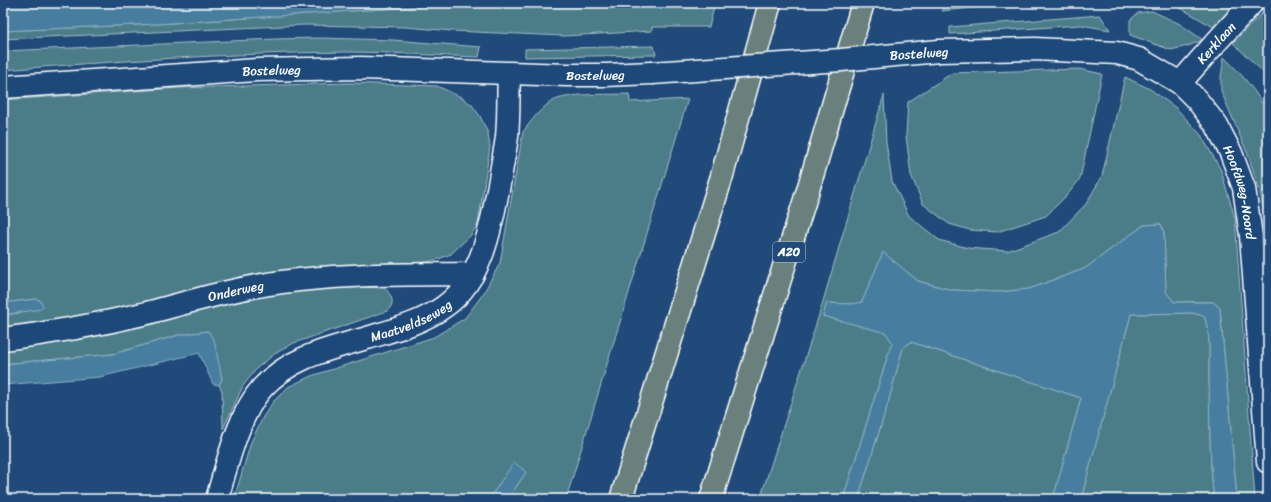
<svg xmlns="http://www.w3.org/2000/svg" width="1271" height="502" font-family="Sriracha,sans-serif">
<rect width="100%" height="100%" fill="#1f4a7a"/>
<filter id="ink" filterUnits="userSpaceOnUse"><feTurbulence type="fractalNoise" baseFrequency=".025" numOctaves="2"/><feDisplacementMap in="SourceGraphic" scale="8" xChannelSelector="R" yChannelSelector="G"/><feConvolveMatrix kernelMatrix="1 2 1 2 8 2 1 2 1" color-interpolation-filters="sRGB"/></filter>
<g filter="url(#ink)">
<path fill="#4c7d89" stroke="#a6bec4" d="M 473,3 L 715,3 L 709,27 L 652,27 L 652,31 L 564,36 L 452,31 L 406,27 L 305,25 L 3,39 L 3,31 L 157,24 Z
M 944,3 L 1024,3 L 942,11 Z
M 1172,3 L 1236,3 L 1215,28 Z
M 1268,8 L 1268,82 L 1262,71 L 1233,43 L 1252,23 Z
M 1152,11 L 1180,24 L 1203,40 L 1188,46 L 1171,50 L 1130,35 L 1130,20 L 1138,13 Z
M 1100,15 L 1110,30 L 1081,25 L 950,34 L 950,27 Z
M 319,38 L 393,40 L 481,47 L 479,57 C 436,56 392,52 349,52 C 233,53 118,61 3,70 L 3,51 L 276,39 Z
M 654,46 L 656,55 L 525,57 L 525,49 Z
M 1224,57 C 1243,76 1256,90 1268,114 L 1268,271 L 1263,208 L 1259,188 L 1248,155 L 1221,91 L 1221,77 Z
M 1079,69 L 1102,74 L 1080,179 L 1068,194 L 1046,216 L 997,232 L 970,230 L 949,224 L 923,204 L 911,175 L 906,136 L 908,102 L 952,73 Z
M 1125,77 L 1150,89 L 1176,108 L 1201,135 L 1221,170 L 1235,218 L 1255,499 L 1237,499 L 1220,308 L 1213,302 L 1174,302 L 1166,292 L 1164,232 L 1161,224 L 1144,225 L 1084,269 L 1029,289 L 999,292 L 952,290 L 918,281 L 883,253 L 862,302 L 852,304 L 827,303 L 823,316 L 887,333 L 892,342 L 843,499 L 760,499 L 818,318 L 884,95 L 886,142 L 892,181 L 909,216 L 939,240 L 968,248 L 1007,251 L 1059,232 L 1086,204 L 1102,176 Z
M 349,83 L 437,86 L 461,97 L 472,105 L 480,116 L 488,133 L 490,147 L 478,224 L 471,235 L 451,254 L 436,260 L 421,263 L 362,265 L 86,318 L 3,330 L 3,315 L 19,313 L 36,299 L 3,303 L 3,100 L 179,88 Z
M 629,94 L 630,102 L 688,99 L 566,499 L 508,499 L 526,472 L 514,463 L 489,499 L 234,499 L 251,442 L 263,417 L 273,402 L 288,387 L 311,376 L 434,337 L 465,318 L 483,294 L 500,263 L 523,132 C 531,121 540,109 551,102 C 567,92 609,95 629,94 Z
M 355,287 L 385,288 C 392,296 396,303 387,311 L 294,343 L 276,353 L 258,367 L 243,386 L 223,429 L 222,391 L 219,385 L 222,379 L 208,331 L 179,335 L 113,354 L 3,364 L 3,349 L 87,338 L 241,300 L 291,292 Z
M 1192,313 L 1204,316 C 1211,334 1209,357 1209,377 C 1210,417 1209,459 1214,499 L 1081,499 L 1131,314 Z
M 911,342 L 1081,398 L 1053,499 L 858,499 L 888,403 L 903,348 Z"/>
<path fill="#467e9f" stroke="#90b2c5" d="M 3,3 L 473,3 L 157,24 L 3,31 Z
M 1161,224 L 1164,232 L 1166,292 L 1174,302 L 1213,302 L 1220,308 L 1237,499 L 1214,499 C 1209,459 1210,417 1209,377 C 1209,357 1211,334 1204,316 L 1192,313 L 1131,314 L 1081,499 L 1053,499 L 1081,398 L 911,342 L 903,348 L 888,403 L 858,499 L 843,499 L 892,342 L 886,333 L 823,316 L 827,303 L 852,304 L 862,302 L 883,252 L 918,281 L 952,290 L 999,292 L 1029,289 L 1084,269 L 1144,225 Z
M 36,299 L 40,300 L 43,306 L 41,309 L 3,315 L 3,303 Z
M 208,331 L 214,340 L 222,379 L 219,385 L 213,384 L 199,353 L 100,377 L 3,385 L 3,364 L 113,354 L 179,335 Z
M 514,462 L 526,472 L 508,499 L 489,499 Z"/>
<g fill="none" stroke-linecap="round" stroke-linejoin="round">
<defs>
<g id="street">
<path id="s1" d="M 1180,83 L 1218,40 L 1252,3"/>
<path id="s2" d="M 3,339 C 50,333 97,325 143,314 C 189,302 235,288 282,282 C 345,273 409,275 473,274"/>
<path id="s3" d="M 217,499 C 227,465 238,415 262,388 C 290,357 329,349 367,338 C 394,330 422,323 445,306 C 484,278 492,222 500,179 C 502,165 505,151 507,137 C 509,116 508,95 509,74"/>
</g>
<g id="secondary">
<path id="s4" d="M 939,51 L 1035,49 L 1117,53 L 1139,59 L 1180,83 L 1197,100 L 1217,126 L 1231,153 L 1244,188 L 1251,236 L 1268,462"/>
<path id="s5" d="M 3,87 L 257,70 L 361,68 L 567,75 L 605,75 L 652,73"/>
</g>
<path id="highway" d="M 621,499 L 721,179 L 770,3
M 711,499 L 808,190 L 863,3"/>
</defs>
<use href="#street" stroke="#fff" stroke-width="25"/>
<use href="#secondary" stroke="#fff" stroke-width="25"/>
<use href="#highway" stroke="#fff" stroke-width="25"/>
<use href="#street" stroke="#1f4a7a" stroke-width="22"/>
<use href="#secondary" stroke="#1f4a7a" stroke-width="22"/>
<use href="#highway" stroke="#6a807d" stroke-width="22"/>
<defs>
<path id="secondary-bridge" d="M 652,73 L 841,60 L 939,51"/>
</defs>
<use href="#secondary-bridge" stroke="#fff" stroke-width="25" stroke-linecap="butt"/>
<use href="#secondary-bridge" stroke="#1f4a7a" stroke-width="22"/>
</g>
</g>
<g text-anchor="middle" stroke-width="3" stroke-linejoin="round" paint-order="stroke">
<rect fill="#1f4a7a" stroke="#bcc9d7" stroke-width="1" x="773" y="242" width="32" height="20" rx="3"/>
<g font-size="12" font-weight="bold" fill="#fff">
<text x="789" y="256">A20</text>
</g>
<g font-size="13" fill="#fff" stroke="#1f4a7a">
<text dy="5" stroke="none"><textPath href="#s1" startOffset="54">Kerklaan</textPath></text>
<text transform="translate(919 53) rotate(-4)" y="5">Bostelweg</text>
<text dy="5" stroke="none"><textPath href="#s5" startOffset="269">Bostelweg</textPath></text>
<text dy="5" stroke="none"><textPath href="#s5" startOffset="593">Bostelweg</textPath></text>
<text dy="5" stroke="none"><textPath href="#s4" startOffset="376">Hoofdweg-Noord</textPath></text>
<text dy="5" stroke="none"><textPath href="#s2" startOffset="238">Onderweg</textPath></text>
<text dy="5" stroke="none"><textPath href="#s3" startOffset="286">Maatveldseweg</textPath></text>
</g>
</g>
<rect width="1271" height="502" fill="none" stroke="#1f4a7a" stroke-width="16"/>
<rect x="8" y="8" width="1255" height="486" fill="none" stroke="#fff" stroke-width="1.5" filter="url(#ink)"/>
</svg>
